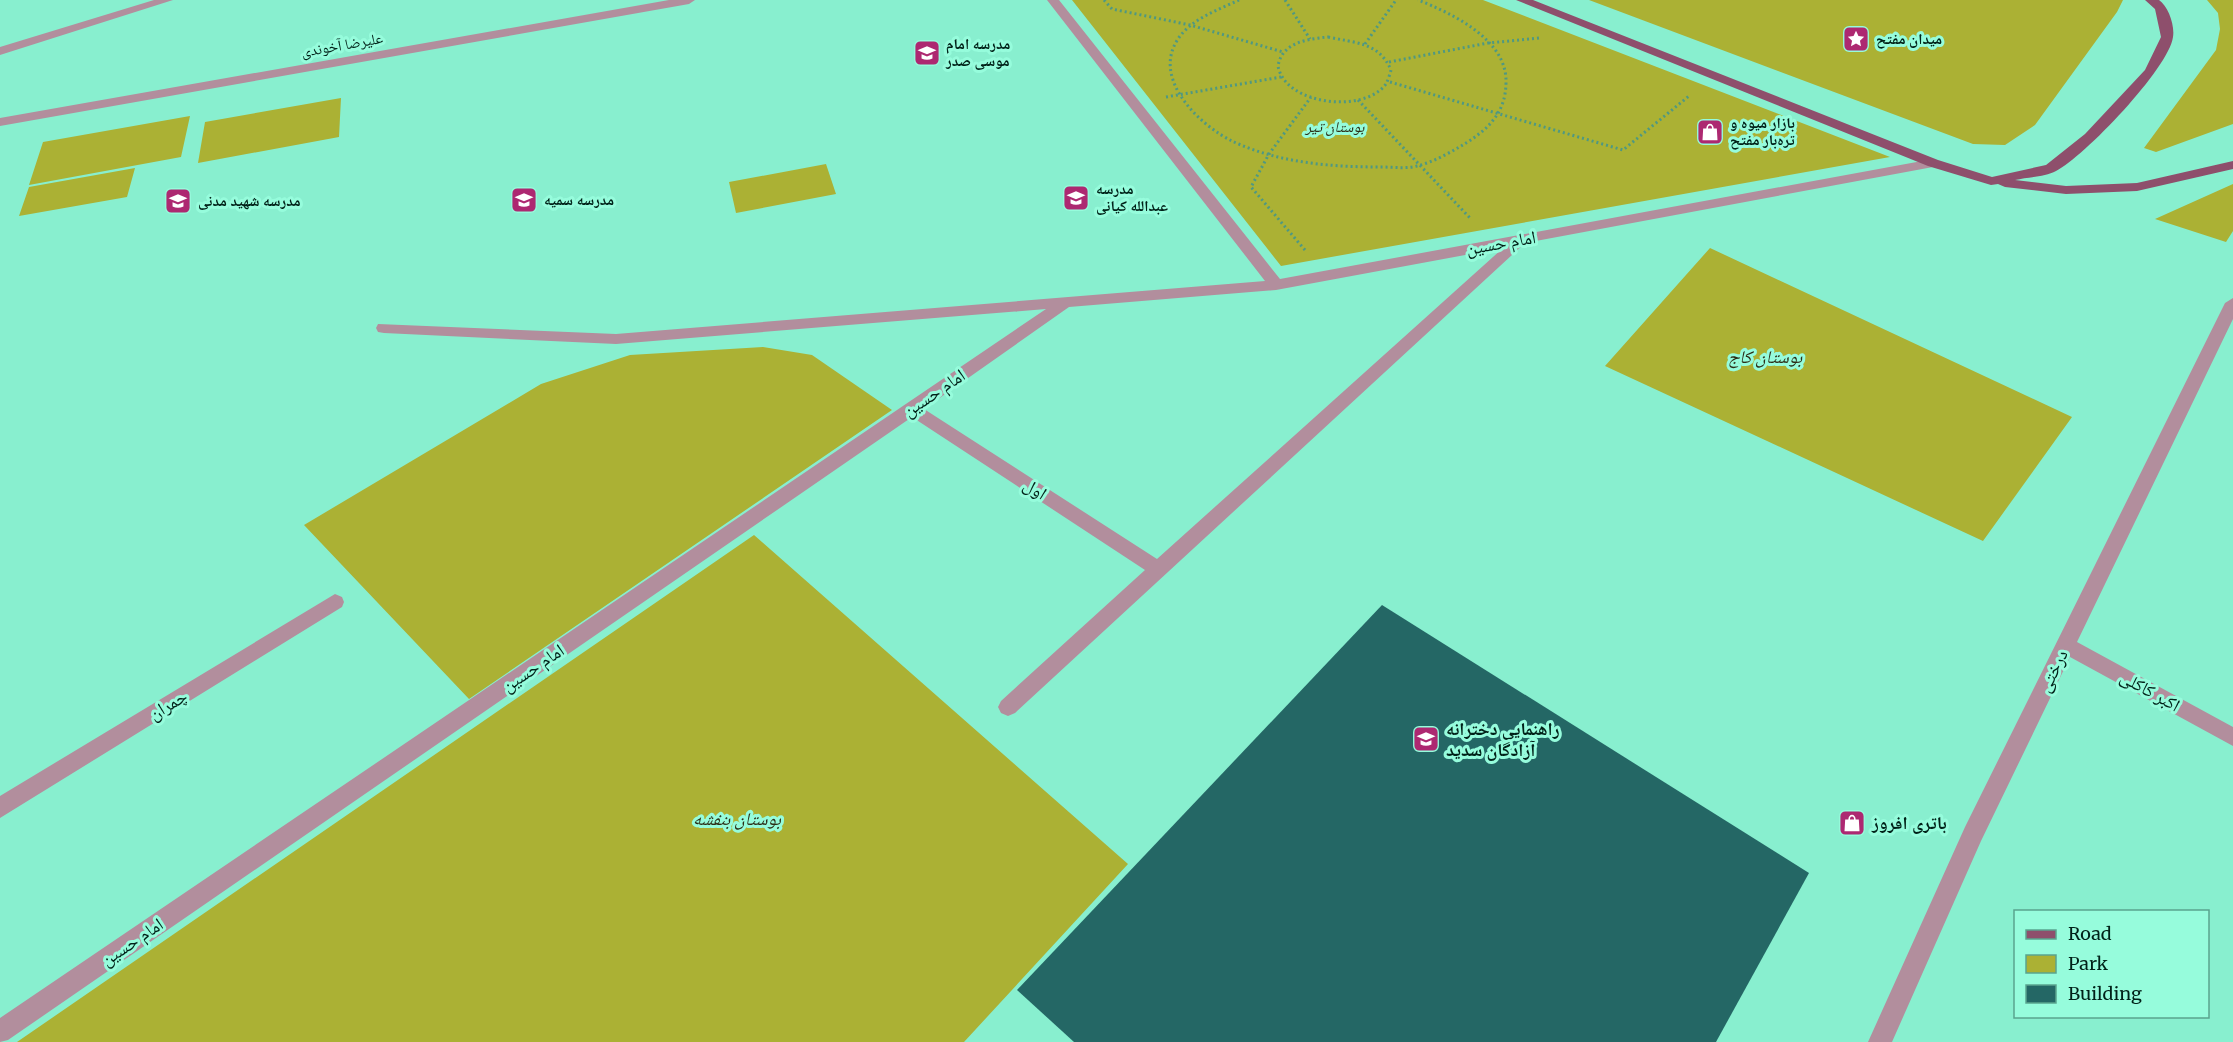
<svg xmlns="http://www.w3.org/2000/svg" width="2233" height="1042" font-family="Merriweather,'Noto Naskh Arabic',serif">
<rect width="100%" height="100%" fill="#88efcf"/>
<path fill="#abb134" d="M 1072,0 L 1483,0 L 1890,157 L 1281,266 Z
M 1589,0 L 2123,0 L 2117,12 L 2035,125 L 2005,145 L 1973,144 Z
M 2207,0 L 2233,0 L 2233,124 L 2156,152 L 2144,148 L 2216,50 L 2220,29 L 2218,13 Z
M 341,98 L 339,137 L 198,163 L 205,122 Z
M 190,116 L 181,157 L 29,185 L 43,142 Z
M 826,164 L 836,194 L 736,213 L 729,182 Z
M 135,168 L 127,197 L 19,216 L 29,187 Z
M 2233,184 L 2233,231 L 2226,242 L 2155,219 Z
M 1710,248 L 2072,417 L 1983,541 L 1605,366 Z
M 763,347 L 812,355 L 892,410 L 469,699 L 304,525 L 541,384 L 630,355 Z
M 754,535 L 1128,864 L 964,1042 L 17,1042 Z"/>
<path fill="#246765" d="M 1382,605 L 1809,873 L 1716,1042 L 1074,1042 L 1017,990 Z"/>
<g fill="none" stroke-linecap="round" stroke-linejoin="round">
<path stroke="#4f9882" stroke-width="3" stroke-dasharray="2 3" stroke-linecap="butt" d="M 1104,0 L 1112,9 L 1190,25 L 1283,52
M 1239,0 C 1218,10 1191,19 1178,39 C 1151,79 1200,126 1234,142 C 1280,163 1331,167 1381,167 C 1393,167 1405,169 1417,166 C 1434,162 1451,152 1466,143 C 1490,128 1506,111 1506,82 C 1507,39 1451,13 1418,0
M 1285,0 L 1310,39
M 1328,37 C 1355,43 1379,42 1391,70 C 1390,74 1388,80 1386,84 C 1364,114 1285,105 1278,66 C 1282,42 1308,39 1328,37 Z
M 1365,44 L 1396,0
M 1389,62 L 1488,43 L 1540,38
M 1390,82 L 1623,150 L 1689,96
M 1166,97 L 1281,77
M 1358,100 L 1470,218
M 1305,250 L 1251,187 L 1269,154 L 1311,97"/>
<path fill="#b28e9d" fill-rule="evenodd" d="M 154,0 L 173,0 L 0,55 L 0,47 Z
M 669,0 L 695,0 L 689,4 L 0,126 L 0,118 Z
M 1047,0 L 1059,0 L 1280,279 L 1933,159 L 1940,163 L 1933,167 L 1525,243 L 1015,713 L 1008,716 L 1001,713 L 998,707 L 1001,701 L 1145,570 L 912,417 L 8,1040 L 0,1042 L 0,1018 L 1046,309 L 616,344 L 384,333 L 378,332 L 376,328 L 378,324 L 616,334 L 1265,281 ZM 1503,248 L 1157,559 L 924,409 L 1069,307 L 1276,290 Z
M 2233,298 L 2233,319 L 2077,642 L 2233,727 L 2233,746 L 2070,657 L 1981,841 L 1892,1042 L 1868,1042 L 1965,827 L 2225,303 Z
M 335,594 L 342,597 L 344,602 L 342,607 L 0,818 L 0,796 Z"/>
<path fill="#8e4f6c" fill-rule="evenodd" d="M 1516,0 L 1533,0 L 1938,160 L 1992,177 L 2046,165 L 2085,134 L 2145,70 L 2161,37 L 2155,9 L 2145,0 L 2159,0 C 2168,6 2175,25 2173,37 C 2169,68 2084,157 2056,171 C 2045,177 2028,177 2015,180 L 2066,186 L 2137,183 L 2233,161 L 2233,169 L 2137,191 L 2066,194 L 2005,187 L 1998,184 L 1991,185 L 1928,166 Z"/>
</g>
<defs>
<symbol id="sight-square" viewBox="-11 -11 22 22"><rect x="-9" y="-9" width="18" height="18" rx="4" fill="#ad2871" stroke="#96fcdc"/><path d="M0-6L1.8-2.2L6-1.7L2.9 1.2L3.7 5.4L0 3.3L-3.7 5.4L-2.9 1.2L-6-1.7L-1.8-2.2Z" fill="#fff"/></symbol>
<symbol id="school-square" viewBox="-11 -11 22 22"><rect x="-9" y="-9" width="18" height="18" rx="4" fill="#ad2871" stroke="#96fcdc"/><path d="M0-5L7-2L0 1L-7-2ZM-4 1L0 2.5L4 1V4Q0 6-4 4Z" fill="#fff"/></symbol>
<symbol id="shop-square" viewBox="-11 -11 22 22"><rect x="-9" y="-9" width="18" height="18" rx="4" fill="#ad2871" stroke="#96fcdc"/><path d="M-5-2.5h2.3a2.7 3.5 0 0 1 5.4 0H5L5.5 6h-11ZM-1.5-2.5h3a1.5 2.3 0 0 0-3 0Z" fill="#fff"/></symbol>
</defs>
<g fill-rule="evenodd">
<use href="#sight-square" x="1841" y="24" width="30" height="30"/>
<use href="#school-square" x="912" y="38" width="30" height="30"/>
<use href="#shop-square" x="1695" y="117" width="30" height="30"/>
<use href="#school-square" x="1061" y="183" width="30" height="30"/>
<use href="#school-square" x="509" y="185" width="30" height="30"/>
<use href="#school-square" x="163" y="186" width="30" height="30"/>
<use href="#school-square" x="1411" y="724" width="30" height="30"/>
<use href="#shop-square" x="1837" y="808" width="30" height="30"/>
</g>
<g text-anchor="middle" stroke-width="6" stroke-linejoin="round" paint-order="stroke">
<g font-size="15" font-weight="bold" fill="#002118" stroke="#96fcdc" text-anchor="start">
<text x="1876" y="44">میدان مفتح</text>
<text x="946" y="49">مدرسه امام<tspan x="946" dy="17">موسی صدر</tspan></text>
<text x="1730" y="128">بازار میوه و<tspan x="1730" dy="17">تره‌بار مفتح</tspan></text>
<text x="1096" y="194">مدرسه<tspan x="1096" dy="17">عبدالله کیانی</tspan></text>
<text x="544" y="205">مدرسه سمیه</text>
<text x="198" y="206">مدرسه شهید مدنی</text>
</g>
<g font-size="15" fill="#002118" stroke="#96fcdc">
<text transform="translate(342 45) rotate(-10)" y="5">علیرضا آخوندی</text>
</g>
<g font-size="15" font-style="italic" fill="#2c2d16" stroke="#96fcdc">
<text x="1335" y="132">بوستان تیر</text>
</g>
<g font-size="18" fill="#002118" stroke="#96fcdc">
<text transform="translate(1501 243) rotate(-10)" y="6">امام حسین</text>
<text transform="translate(934 393) rotate(-34)" y="6">امام حسین</text>
<text transform="translate(1035 489) rotate(33)" y="6">اول</text>
<text transform="translate(533 668) rotate(-34)" y="6">امام حسین</text>
<text transform="translate(2053 671) rotate(-64)" y="6">درختی</text>
<text transform="translate(2150 691) rotate(29)" y="6">اکبر کاکلی</text>
<text transform="translate(168 705) rotate(-31)" y="6">چمران</text>
<text transform="translate(132 942) rotate(-34)" y="6">امام حسین</text>
</g>
<g font-size="18" font-style="italic" fill="#2c2d16" stroke="#96fcdc">
<text x="1765" y="363">بوستان کاج</text>
<text x="737" y="825">بوستان بنفشه</text>
</g>
<g font-size="18" font-weight="bold" fill="#002118" stroke="#96fcdc" text-anchor="start">
<text x="1446" y="735">راهنمایی دخترانه<tspan x="1446" dy="21">آزادگان سدید</tspan></text>
<text x="1872" y="829">باتری افروز</text>
</g>
</g>
<rect x="2014" y="910" width="195" height="108" fill="#96fcdc" stroke="#5aa48e" stroke-width="1.5"/>
<rect x="2026" y="930" width="30" height="9" fill="#8e4f6c" stroke="#5aa48e" stroke-width="1.5"/>
<text x="2068" y="940" font-size="18" fill="#002118">Road</text>
<rect x="2026" y="955" width="30" height="18" fill="#abb134" stroke="#5aa48e" stroke-width="1.5"/>
<text x="2068" y="970" font-size="18" fill="#002118">Park</text>
<rect x="2026" y="985" width="30" height="18" fill="#246765" stroke="#5aa48e" stroke-width="1.5"/>
<text x="2068" y="1000" font-size="18" fill="#002118">Building</text>
</svg>
